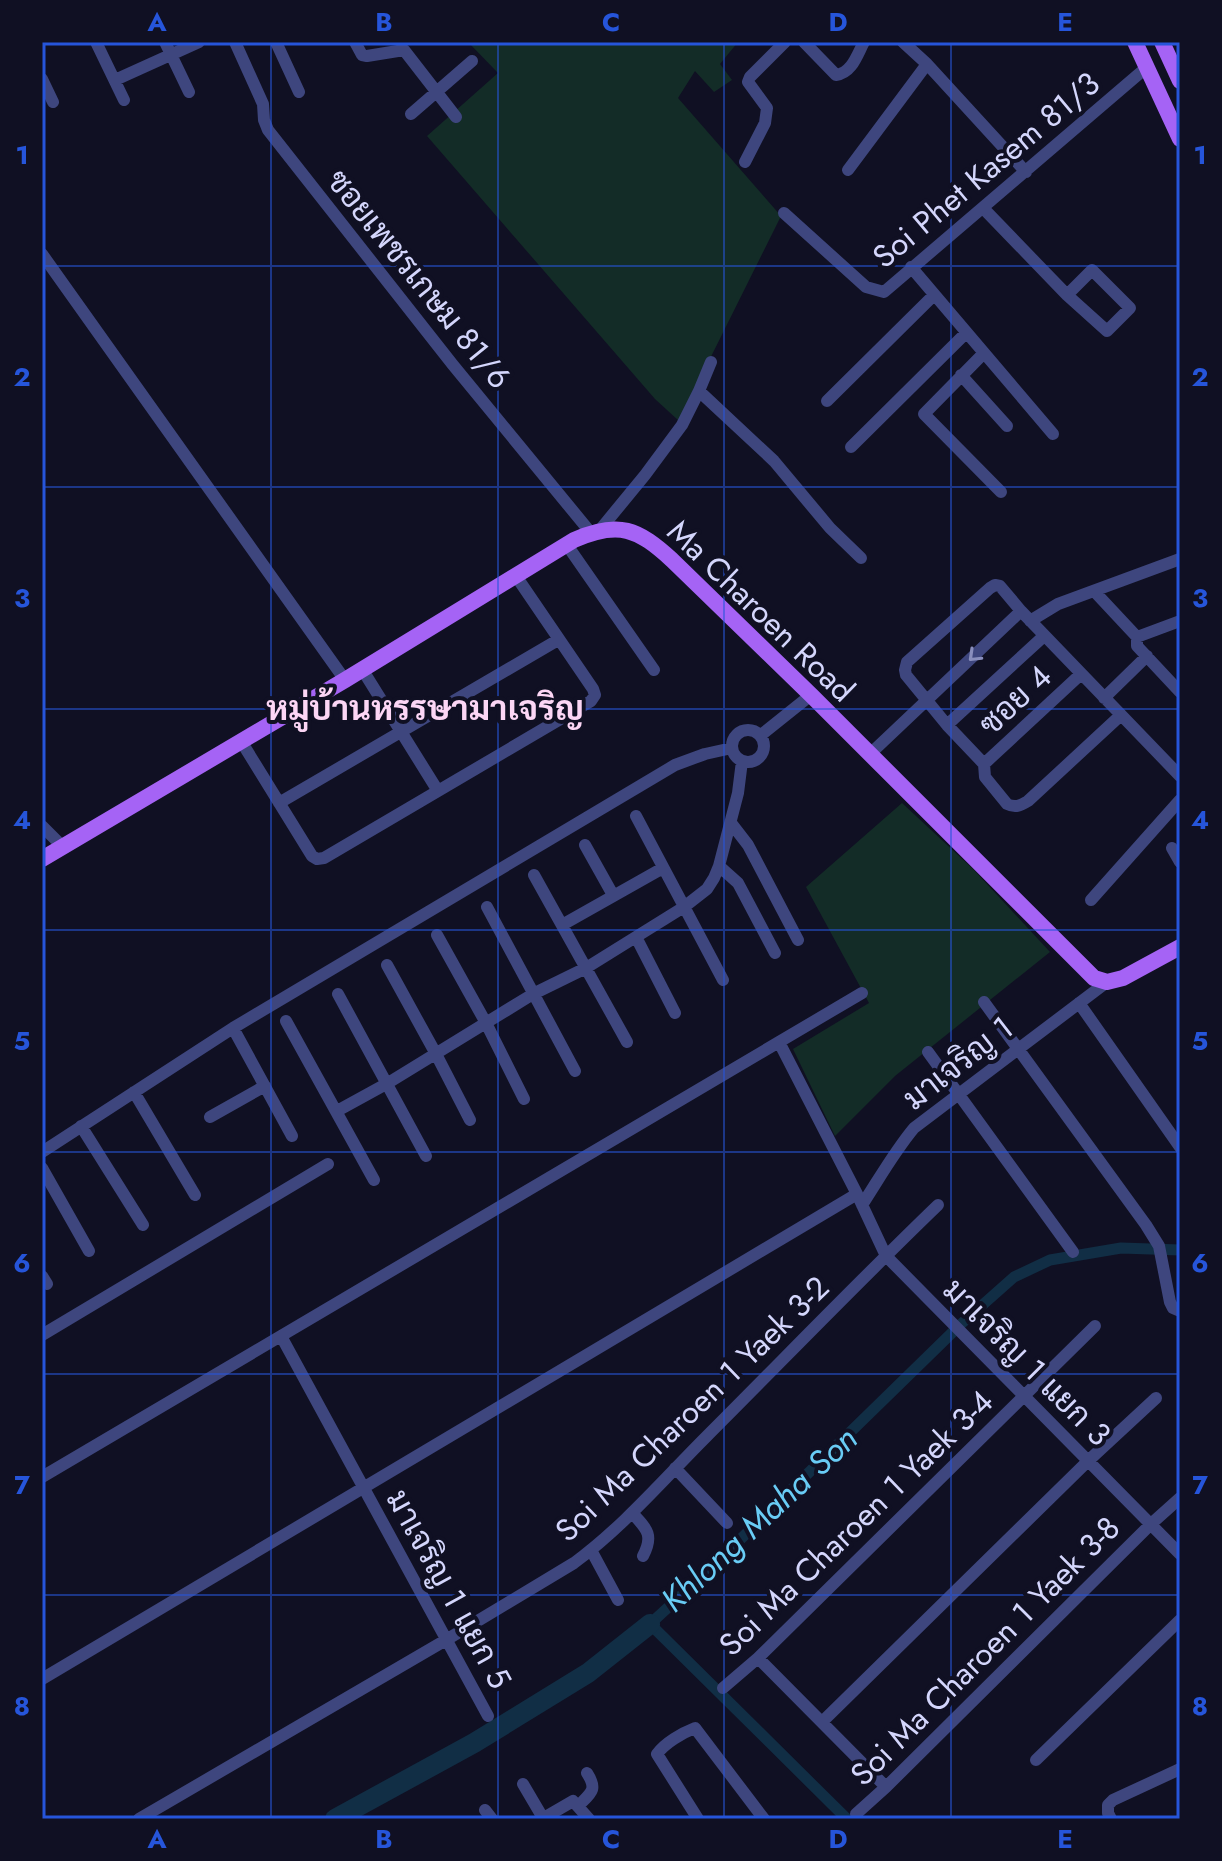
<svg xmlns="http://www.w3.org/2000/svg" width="1222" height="1861" font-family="Jost,Sarabun,sans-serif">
<rect width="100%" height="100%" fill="#101023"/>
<path fill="#132c27" d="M 468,42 L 738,42 L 720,64 L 732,80 L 714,92 L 695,71 L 678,98 L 781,216 L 679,421 L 655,399 L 427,136 L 498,73 Z
M 902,803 L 973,869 L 1050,952 L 895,1076 L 835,1136 L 793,1049 L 869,1003 L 806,887 Z"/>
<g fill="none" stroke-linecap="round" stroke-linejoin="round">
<path stroke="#112e45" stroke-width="11" d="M 847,1819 L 650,1624 L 710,1569 L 961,1324 L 1014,1277 L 1050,1260 L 1121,1248 L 1180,1250"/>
<path stroke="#112e45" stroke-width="20" d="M 335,1819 L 474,1743 L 588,1673 L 650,1624"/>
<path stroke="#3e467e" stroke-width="12" d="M 96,42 L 124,100
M 165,42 L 189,92
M 235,42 L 263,104 L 264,120 L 268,130 L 453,365 L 591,533
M 276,42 L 299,92
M 355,42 L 362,55 L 367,56 L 404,50 L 456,117
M 804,42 L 836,75 C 852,73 857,55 864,42
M 903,42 L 927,64 L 1026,172
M 42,79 L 53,102
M 115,80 L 199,42
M 411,114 L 472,61
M 745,162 L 765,123 L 767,108 L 748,82 L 750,77 L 785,42
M 848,170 L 927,64
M 983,208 L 1067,295 L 1107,331 L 1130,308 L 1092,270 L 1067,295
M 784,213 L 866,287 L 884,292 L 1147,67
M 42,254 L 345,680
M 911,267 L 1053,434
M 983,354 L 924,414 L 1001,492
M 961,375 L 1007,426
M 699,391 L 711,362
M 827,401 L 934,295
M 851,447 L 966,333
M 599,531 L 645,475 L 682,425 L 699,391 L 774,461 L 830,528 L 861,558
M 567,545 L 654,670
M 1094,591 L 1137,637 L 1137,646 L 1180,692
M 1030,621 L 1058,604 L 1180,559
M 1137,637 L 1180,621
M 362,669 L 438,791
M 1104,698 L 1147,656
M 1121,715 L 1028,801 C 1020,806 1015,808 1007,804 L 985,777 L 984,764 L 947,725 L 906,675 L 905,670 L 907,662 L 990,588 L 995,585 L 1000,586 L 1021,611 L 1180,776
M 947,725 L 1044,636
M732 746a16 16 0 1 1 32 0a16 16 0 1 1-32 0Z
M 761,735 L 811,695
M 241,741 L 312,856 L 317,859 L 324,858 L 591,701 L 595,695 L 593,689 L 516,576
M 870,754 L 1021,611
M 984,764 L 1081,674
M 279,803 L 558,640
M 636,816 L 723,980
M 731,823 L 748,845 L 798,940
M 42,826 L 63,847
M 585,845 L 613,895
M 1172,848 L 1180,862
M 719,866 L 738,883 L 775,953
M 534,875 L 627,1042
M 1091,900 L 1180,800
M 487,907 L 575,1071
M 562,925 L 663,868
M 437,935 L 486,1023 L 524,1099
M 636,937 L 675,1013
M 387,965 L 436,1054 L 470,1120
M 338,994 L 426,1156
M 984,1002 L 1146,1225 L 1159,1246 L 1170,1302 L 1173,1308 L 1180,1311
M 1079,1003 L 1180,1147
M 286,1021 L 374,1180
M 233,1028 L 292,1136
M 779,1042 L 857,1194 L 886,1256 L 1180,1554
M 928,1052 L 1073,1252
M 134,1092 L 195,1195
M 337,1111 L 388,1083 L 533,994 L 586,968 L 684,907 L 707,889 L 714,878 L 719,866 L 738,793 L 742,761
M 210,1117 L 265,1086
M 81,1126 L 143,1225
M 42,1152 L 233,1028 L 675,765 L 705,754 L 732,748
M 42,1168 L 89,1251
M 862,1205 C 879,1179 894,1152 914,1128 L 1107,982
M 42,1276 L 47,1284
M 42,1335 L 328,1164
M 281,1336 L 488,1716
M 675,1468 L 727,1523
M 42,1477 L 862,993
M 632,1513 C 647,1529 654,1535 643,1556
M 591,1550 L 618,1600
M 758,1658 L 886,1787
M 42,1679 L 857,1194
M 723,1688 L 758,1658 L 1095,1326
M 822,1722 L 1088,1461 L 1156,1398
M 1036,1760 L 1180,1620
M 523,1784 L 543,1818
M 578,1806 C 591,1793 598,1790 587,1773
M 485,1810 L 492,1819
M 856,1814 L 886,1787 L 1151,1524 L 1180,1498
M 139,1819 L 446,1640 L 574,1563 C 623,1527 663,1480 706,1437 C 783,1360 859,1281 938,1205
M 542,1819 L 573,1801 L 589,1819
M 698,1819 L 657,1754 C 665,1743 682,1733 695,1728 L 764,1819
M 1111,1819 L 1108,1813 L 1108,1805 L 1113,1800 L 1180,1769"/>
<path stroke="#a563f5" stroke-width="16" d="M 1135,42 L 1180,139
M 1162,42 L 1180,81
M 42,859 L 345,680 L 574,540 C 619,520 638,529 672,560 L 811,695 L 1094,978 L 1107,982 L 1123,978 L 1180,947"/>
</g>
<defs><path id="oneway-chevron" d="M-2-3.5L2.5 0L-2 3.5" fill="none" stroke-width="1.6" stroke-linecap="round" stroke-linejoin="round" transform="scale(2)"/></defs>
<use stroke="#898ebd" href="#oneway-chevron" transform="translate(974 656) rotate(136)"/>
<path fill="none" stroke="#2655da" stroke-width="2" stroke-opacity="0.55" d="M 271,42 L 271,1819M 498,42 L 498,1819M 724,42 L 724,1819M 951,42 L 951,1819M 42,266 L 1180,266M 42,487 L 1180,487M 42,709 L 1180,709M 42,930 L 1180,930M 42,1152 L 1180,1152M 42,1374 L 1180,1374M 42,1595 L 1180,1595"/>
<g text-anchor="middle" stroke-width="8" stroke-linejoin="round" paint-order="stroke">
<g font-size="32" fill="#d4d6fc" stroke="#101023">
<text transform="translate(986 170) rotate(-40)" y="11">Soi Phet Kasem 81/3</text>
<text transform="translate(419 279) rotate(51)" y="11">ซอยเพชรเกษม 81/6</text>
<text transform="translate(761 611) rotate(44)" y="11">Ma Charoen Road</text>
<text transform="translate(1015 700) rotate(-43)" y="11">ซอย 4</text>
<text transform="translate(958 1063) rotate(-38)" y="11">มาเจริญ 1</text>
<text transform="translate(1027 1362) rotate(45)" y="11">มาเจริญ 1 แยก 3</text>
<text transform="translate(692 1409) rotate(-44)" y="11">Soi Ma Charoen 1 Yaek 3-2</text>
<text transform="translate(856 1523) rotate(-44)" y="11">Soi Ma Charoen 1 Yaek 3-4</text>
<text transform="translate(449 1589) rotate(61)" y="11">มาเจริญ 1 แยก 5</text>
<text transform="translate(985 1651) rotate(-45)" y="11">Soi Ma Charoen 1 Yaek 3-8</text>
</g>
<g font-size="34" font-weight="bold" fill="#fcd6f5" stroke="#101023">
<text x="425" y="720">หมู่บ้านหรรษามาเจริญ</text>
</g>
<g font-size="34" font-style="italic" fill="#69ccf5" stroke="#101023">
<text transform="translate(759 1519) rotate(-43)" y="12">Khlong Maha Son</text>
</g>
</g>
<rect width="1222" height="1861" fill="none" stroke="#101023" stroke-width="88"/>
<rect x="44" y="44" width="1134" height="1773" fill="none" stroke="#2655da" stroke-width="3"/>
<g font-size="26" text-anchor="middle" font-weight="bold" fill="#2655da">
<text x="157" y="31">A</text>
<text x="384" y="31">B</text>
<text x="611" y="31">C</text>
<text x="838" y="31">D</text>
<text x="1065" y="31">E</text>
<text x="22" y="164">1</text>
<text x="1200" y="164">1</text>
<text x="22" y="386">2</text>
<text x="1200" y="386">2</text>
<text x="22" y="607">3</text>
<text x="1200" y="607">3</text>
<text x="22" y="829">4</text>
<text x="1200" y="829">4</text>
<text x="22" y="1050">5</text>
<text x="1200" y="1050">5</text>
<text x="22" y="1272">6</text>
<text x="1200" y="1272">6</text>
<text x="22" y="1494">7</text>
<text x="1200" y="1494">7</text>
<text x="22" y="1715">8</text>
<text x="1200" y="1715">8</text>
<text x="157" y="1848">A</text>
<text x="384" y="1848">B</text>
<text x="611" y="1848">C</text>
<text x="838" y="1848">D</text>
<text x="1065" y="1848">E</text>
</g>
</svg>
